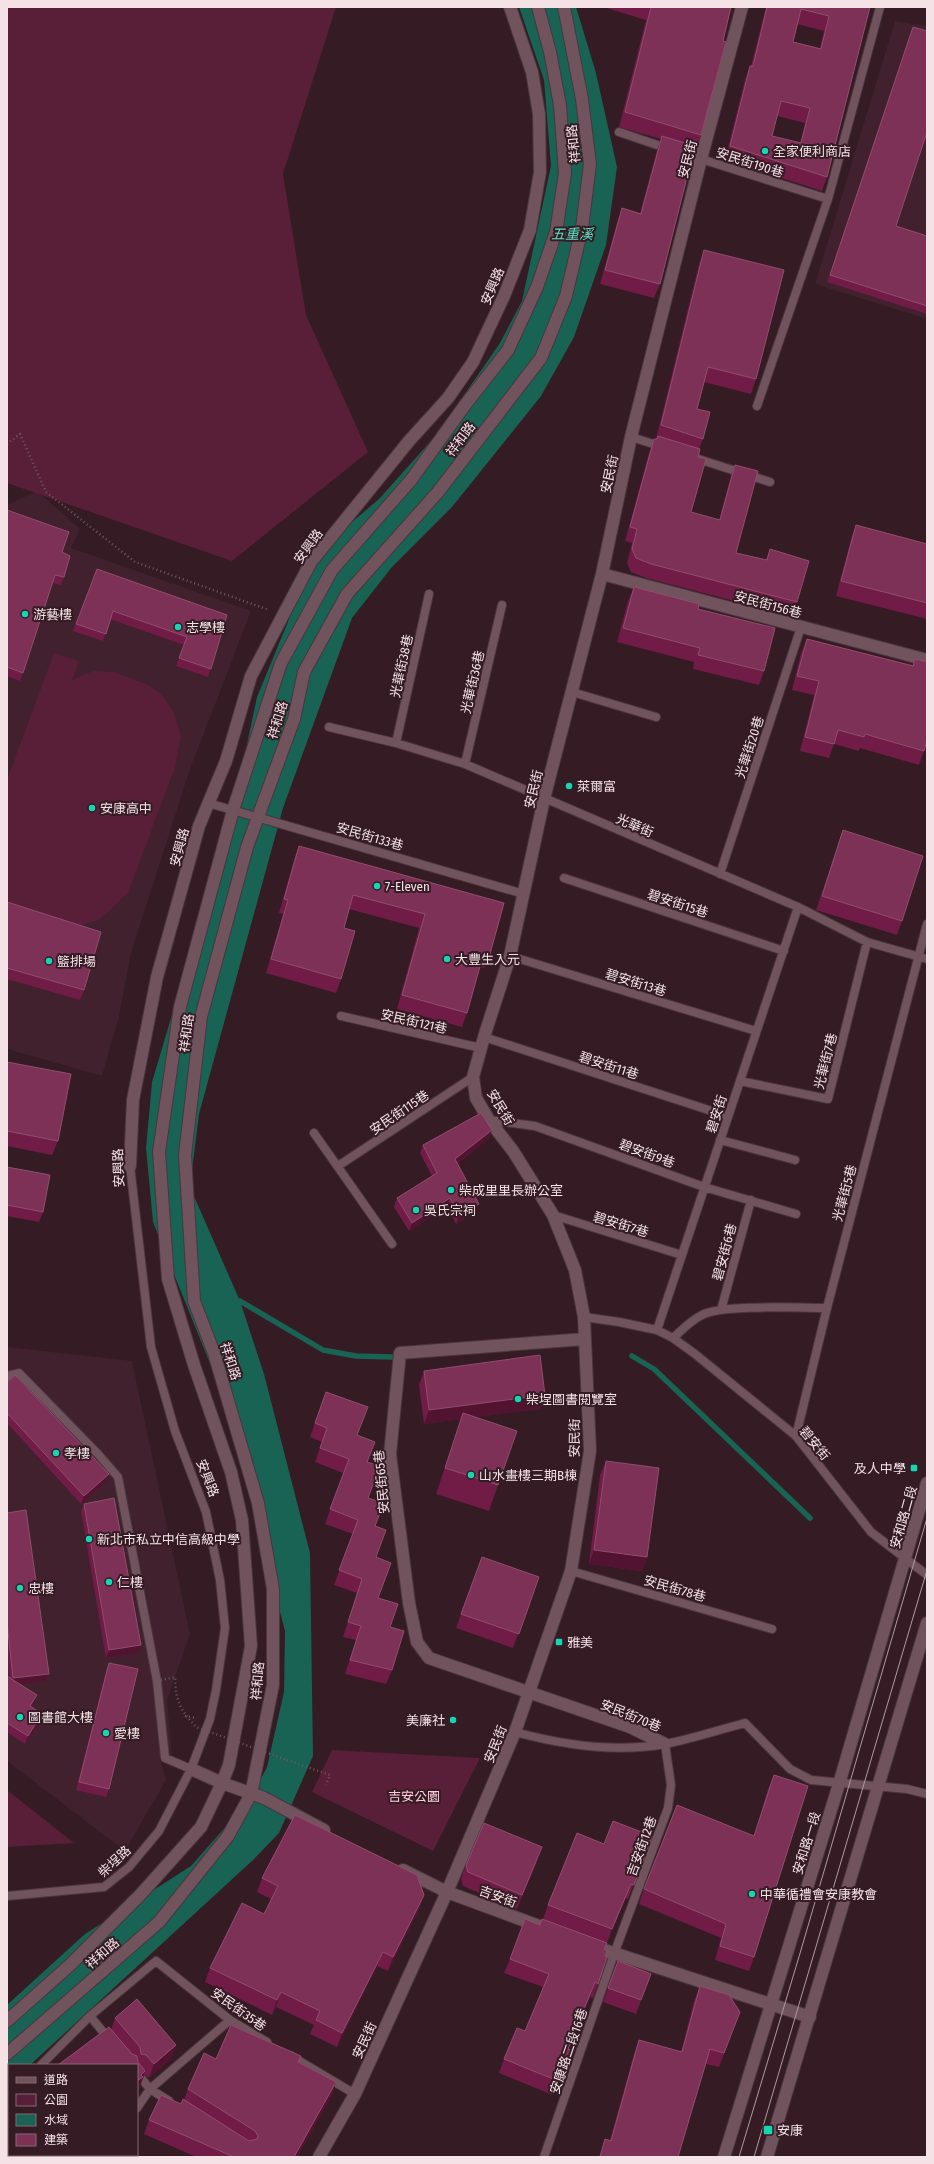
<svg xmlns="http://www.w3.org/2000/svg" width="934" height="2164" font-family="'Fira Sans Condensed','Noto Sans TC',sans-serif">
<rect width="100%" height="100%" fill="#341b24"/>
<path fill="#41212e" d="M 895,21 L 927,26 L 927,319 L 815,284 Z
M 37,491 L 80,529 L 71,548 L 251,611 L 189,772 L 131,953 L 119,1016 L 102,1076 L 7,1049 L 7,505 Z
M 7,1347 L 132,1361 L 190,1634 L 167,1700 L 172,1757 L 160,1759 L 166,1780 L 125,1851 L 7,1761 Z"/>
<path fill="#591f38" d="M 7,7 L 336,7 L 283,174 L 306,315 L 368,452 L 232,561 L 7,483 Z
M 54,653 L 79,661 L 72,680 L 93,671 L 114,672 L 146,684 L 160,693 L 173,711 L 181,736 L 175,767 L 128,893 L 99,920 L 75,927 L 15,910 L 7,899 L 7,780 Z
M 332,1750 L 480,1758 L 433,1851 L 312,1792 Z
M 7,1790 L 74,1843 L 7,1847 Z"/>
<path fill="#186353" d="M 519,7 L 576,7 L 596,73 L 617,167 L 606,245 L 574,337 L 541,396 L 452,507 L 392,567 L 352,618 L 283,808 L 199,1114 L 190,1187 L 240,1301 L 264,1374 L 310,1553 L 313,1756 L 279,1833 L 253,1860 L 30,2065 L 9,2065 L 9,2085 L 7,2087 L 7,2005 L 85,1934 L 191,1866 L 236,1815 L 256,1788 L 267,1767 L 284,1692 L 285,1631 L 225,1401 L 153,1222 L 146,1148 L 152,1082 L 233,810 L 257,697 L 308,573 L 336,536 L 380,498 L 437,434 L 500,343 L 522,301 L 551,166 L 544,80 Z"/>
<g fill="none" stroke-linecap="round" stroke-linejoin="round">
<path stroke="#186353" stroke-width="5.5" d="M 233,1302 L 240,1301 L 323,1350 L 356,1356 L 392,1357
M 632,1356 L 654,1369 L 810,1518"/>
<defs>
<path id="lane" d="M 619,132 L 669,149
M 682,153 L 828,199
M 757,406 L 828,199 L 880,7
M 631,437 L 663,447
M 695,458 L 770,482
M 572,692 L 656,717
M 329,727 L 396,743 L 465,764 L 798,907 L 867,942 L 927,959
M 396,743 L 429,594
M 465,764 L 502,605
M 208,803 L 524,894
M 720,874 L 801,627
M 564,878 L 784,951
M 510,956 L 756,1031
M 341,1016 L 481,1048
M 484,1037 L 727,1116
M 740,1081 L 828,1099 L 867,942
M 489,1120 L 535,1126 L 704,1187 L 796,1214
M 314,1133 L 392,1244
M 720,1140 L 795,1160
M 338,1166 L 473,1077
M 553,1215 L 682,1255
M 721,1310 L 751,1200
M 584,1317 L 619,1322 L 657,1330 L 673,1338 L 695,1354 L 796,1436 L 871,1532 L 927,1575
M 657,1330 L 798,907
M 673,1338 C 682,1330 690,1321 702,1315 C 722,1304 800,1308 827,1308
M 7,1376 L 19,1373 L 98,1454 L 118,1477 L 157,1681 L 165,1758 L 191,1769
M 796,1436 L 827,1308 L 927,924
M 571,1571 L 772,1629
M 515,1732 C 563,1745 615,1753 665,1744 C 692,1739 718,1730 745,1723 L 790,1769 L 811,1780 L 907,1789 L 927,1794
M 7,1896 L 104,1887 L 129,1867 L 159,1831 L 191,1769 L 210,1719 L 216,1690 L 225,1628 L 220,1580 L 206,1512 L 175,1431 L 151,1347 L 130,1166
M 90,2016 L 109,2039
M 291,2056 L 355,2094
M 41,2065 L 90,2016 L 156,1961 L 230,2020 L 267,2042
M 137,2073 L 150,2089 L 169,2101
M 7,2098 L 9,2096
M 137,2108 L 150,2089 L 230,2020
M 7,2146 L 9,2146
M 39,2155 L 45,2157
M 120,2157 L 120,2155
M 544,2157 L 614,1954 L 668,1808 L 671,1785 L 665,1744"/>
<path id="street" d="M 602,574 L 927,660
M 130,1166 L 133,1100 L 157,977 L 199,826 L 226,761 L 251,676 L 311,562 L 409,441 L 448,398 L 473,362 L 504,296 L 530,230 L 540,172 L 539,114 L 532,72 L 510,7
M 585,1339 L 400,1353 L 390,1454 L 409,1603 L 417,1642 L 429,1658 L 630,1727 L 665,1744
M 191,1769 L 222,1783 L 264,1798 L 324,1830
M 403,1870 L 447,1892 L 539,1926
M 592,1946 L 810,2017
M 319,2157 L 355,2094 L 447,1892 L 515,1732 L 571,1571 L 590,1451 L 584,1317 L 575,1270 L 553,1215 L 513,1151 L 489,1120 L 476,1098 L 473,1077 L 484,1037 L 510,956 L 544,799 L 602,574 L 631,437 L 701,159 L 742,7"/>
<path id="secondary" d="M 7,2021 L 70,1965 L 141,1894 L 201,1827 L 222,1783 L 229,1765 L 251,1646 L 242,1520 L 231,1472 L 194,1365 L 168,1279 L 159,1152 L 180,1007 L 233,810 L 281,663 L 332,570 L 411,480 L 465,405 L 508,350 L 537,287 L 556,232 L 565,173 L 560,105 L 550,52 L 538,7
M 7,2054 L 159,1922 L 228,1836 L 251,1794 L 273,1685 L 273,1589 L 258,1503 L 214,1353 L 194,1301 L 185,1155 L 201,1017 L 247,847 L 294,719 L 304,672 L 347,594 L 438,492 L 541,358 L 566,296 L 582,228 L 590,164 L 582,99 L 564,7
M 724,2157 L 839,1784 L 927,1483
M 767,2157 L 927,1623"/>
</defs>
<use href="#lane" stroke="#4a363d" stroke-width="10"/>
<use href="#street" stroke="#4a363d" stroke-width="14"/>
<use href="#secondary" stroke="#4a363d" stroke-width="14"/>
<path stroke="#6f5860" stroke-width="2.5" stroke-dasharray="1 3" stroke-linecap="butt" d="M 7,444 L 20,434 L 46,492 L 135,562 L 269,610
M 185,1716 L 197,1718
M 287,1760 L 330,1775 L 326,1785"/>
<use href="#lane" stroke="#70535d" stroke-width="8"/>
<use href="#street" stroke="#70535d" stroke-width="12"/>
<use href="#secondary" stroke="#70535d" stroke-width="12"/>
<path stroke="#af9aa1" stroke-width="1" d="M 739,2157 L 801,1950 L 927,1518
M 754,2157 L 927,1570"/>
<path stroke="#6f5860" stroke-width="2.5" stroke-dasharray="1 3" stroke-linecap="butt" d="M 157,1681 L 175,1677 C 176,1702 179,1708 196,1727 L 287,1760"/>
</g>
<path fill="#701c46" fill-rule="evenodd" d="M 603,7 L 731,7 L 701,135 L 696,150 L 694,149 L 660,284 L 654,298 L 600,284 L 617,223 L 622,208 L 640,213 L 657,150 L 661,139 L 619,127 L 646,20 Z
M 766,7 L 870,7 L 827,177 L 822,191 L 725,160 L 745,80 L 750,66 L 751,66 ZM 797,24 L 824,31 L 820,48 L 793,42 ZM 777,116 L 805,123 L 800,143 L 772,136 Z
M 910,34 L 896,226 L 927,236 L 927,314 L 827,282 Z
M 704,250 L 756,379 L 751,394 L 704,382 L 697,409 L 703,439 L 699,449 L 691,512 L 719,520 L 730,479 L 735,465 L 736,553 L 766,560 L 770,549 L 797,602 L 792,616 L 646,578 L 631,572 L 627,563 L 632,543 L 625,541 L 649,453 L 654,439 L 656,439 L 699,264 Z
M 7,510 L 62,552 L 64,577 L 61,585 L 53,583 L 20,681 L 7,676 Z
M 856,525 L 927,544 L 927,619 L 836,596 L 851,539 Z
M 97,569 L 227,615 L 208,677 L 176,666 L 184,645 L 110,619 L 103,641 L 73,631 Z
M 634,587 L 698,609 L 764,671 L 759,685 L 693,669 L 694,662 L 617,642 L 628,601 Z
M 807,639 L 913,665 L 915,659 L 924,751 L 919,765 L 860,748 L 859,751 L 834,744 L 829,758 L 800,751 L 814,695 L 792,690 L 801,653 Z
M 843,830 L 902,921 L 897,935 L 816,910 Z
M 299,846 L 504,903 L 490,954 L 484,968 L 480,967 L 467,1013 L 462,1027 L 397,1009 L 419,928 L 349,909 L 344,928 L 341,979 L 336,993 L 266,973 L 283,914 L 279,913 L 294,860 Z
M 7,902 L 84,990 L 80,1000 L 7,979 Z
M 7,1062 L 58,1141 L 52,1155 L 7,1146 Z
M 492,1130 L 489,1138 L 458,1163 L 476,1212 L 456,1224 L 447,1206 L 409,1231 L 394,1207 L 397,1198 L 432,1176 L 420,1153 L 423,1145 Z
M 7,1167 L 43,1212 L 39,1222 L 7,1216 Z
M 424,1371 L 545,1395 L 540,1409 L 476,1417 L 498,1485 L 489,1511 L 436,1494 L 461,1419 L 424,1424 L 419,1385 Z
M 7,1382 L 106,1482 L 81,1504 L 7,1423 Z
M 326,1392 L 357,1435 L 367,1462 L 368,1498 L 375,1526 L 378,1598 L 390,1627 L 392,1670 L 386,1684 L 345,1674 L 356,1640 L 343,1637 L 357,1593 L 334,1585 L 353,1534 L 325,1524 L 343,1473 L 315,1462 L 322,1442 L 310,1437 Z
M 606,1461 L 647,1557 L 642,1571 L 589,1564 L 600,1475 Z
M 84,1504 L 138,1653 L 106,1658 L 81,1511 Z
M 7,1513 L 49,1674 L 46,1681 L 20,1684 L 34,1703 L 32,1707 L 40,1722 L 25,1744 L 7,1732 L 7,1676 L 9,1678 L 7,1656 Z
M 482,1557 L 539,1577 L 513,1648 L 456,1628 Z
M 109,1663 L 109,1789 L 106,1797 L 76,1790 L 106,1671 Z
M 774,1775 L 754,1957 L 749,1971 L 715,1960 L 721,1938 L 639,1904 L 644,1889 L 754,1836 L 768,1789 Z
M 652,1836 L 628,1899 L 625,1898 L 607,1943 L 604,1949 L 605,1956 L 598,1984 L 593,1998 L 590,1997 L 568,2049 L 565,2064 L 553,2095 L 499,2073 L 504,2059 L 525,2031 L 543,1987 L 504,1973 L 510,1959 L 540,1925 L 543,1919 L 548,1905 L 604,1844 Z
M 537,1862 L 517,1909 L 463,1886 L 461,1879 L 466,1865 Z
M 262,1878 L 424,1895 L 419,1909 L 388,1971 L 377,1966 L 337,2047 L 310,2034 L 314,2025 L 276,2007 L 272,2015 L 205,1982 L 210,1968 L 264,1914 L 271,1899 L 257,1892 Z
M 618,1961 L 651,1974 L 636,2014 L 603,2002 Z
M 700,1986 L 740,2012 L 719,2067 L 706,2064 L 678,2157 L 599,2157 L 605,2139 L 610,2140 L 634,2054 L 639,2040 L 681,2052 L 694,2001 Z
M 115,2018 L 176,2045 L 171,2059 L 149,2078 L 145,2074 L 140,2086 L 137,2091 L 137,2065 L 111,2030 Z
M 216,2059 L 299,2062 L 336,2082 L 331,2097 L 297,2157 L 196,2157 L 144,2134 L 149,2120 L 181,2104 L 184,2100 L 188,2089 Z"/>
<path fill="#521331" d="M 492,1130 L 489,1138 L 452,1167 L 455,1159 Z
M 450,1198 L 447,1206 L 409,1231 L 412,1223 Z
M 479,1204 L 476,1212 L 456,1224 L 459,1216 Z
M 545,1395 L 540,1409 L 424,1424 L 429,1410 Z
M 109,1474 L 106,1482 L 81,1504 L 84,1496 Z
M 594,1550 L 647,1557 L 642,1571 L 589,1564 Z
M 141,1645 L 138,1653 L 106,1658 L 109,1650 Z
M 49,1674 L 46,1681 L 10,1686 L 13,1678 Z
M 37,1695 L 34,1703 L 27,1713 L 30,1706 Z
M 42,1714 L 40,1722 L 25,1744 L 28,1736 Z
M 542,1847 L 537,1862 L 517,1909 L 522,1895 Z
M 631,1884 L 625,1898 L 607,1943 L 612,1929 Z
M 424,1895 L 419,1909 L 388,1971 L 393,1957 Z
M 383,1952 L 377,1966 L 337,2047 L 342,2033 Z
M 595,1982 L 590,1997 L 562,2063 L 568,2049 Z
M 281,1992 L 276,2007 L 272,2015 L 277,2000 Z
M 176,2045 L 171,2059 L 149,2078 L 154,2064 Z
M 145,2071 L 140,2086 L 137,2091 L 137,2081 L 141,2075 Z
M 336,2082 L 331,2097 L 297,2157 L 294,2157 Z"/>
<path fill="#7e3157" stroke="#914d6e" fill-rule="evenodd" d="M 651,7 L 731,7 L 723,41 L 726,42 L 701,135 L 625,112 Z
M 767,7 L 870,7 L 827,177 L 730,146 L 750,66 L 753,66 ZM 801,9 L 829,16 L 821,49 L 793,42 ZM 781,101 L 810,108 L 801,143 L 772,136 Z
M 913,27 L 927,31 L 927,132 L 896,226 L 927,236 L 927,306 L 830,275 Z
M 662,136 L 695,146 L 660,284 L 605,270 L 622,208 L 641,214 Z
M 704,250 L 784,270 L 756,379 L 708,367 L 697,409 L 710,412 L 703,439 L 661,425 Z
M 658,436 L 700,449 L 698,457 L 706,459 L 691,512 L 720,520 L 735,465 L 758,471 L 736,553 L 767,560 L 770,549 L 809,561 L 797,602 L 651,564 L 636,558 L 632,549 L 637,529 L 630,527 L 654,439 L 657,439 Z
M 7,510 L 69,532 L 62,552 L 70,556 L 64,577 L 55,575 L 23,673 L 7,667 Z
M 856,525 L 927,544 L 927,603 L 841,581 Z
M 97,569 L 227,615 L 211,669 L 179,658 L 187,637 L 113,611 L 106,634 L 76,624 Z
M 634,587 L 699,604 L 698,609 L 775,628 L 764,671 L 698,655 L 700,648 L 623,628 Z
M 807,639 L 913,666 L 915,659 L 927,662 L 927,740 L 924,751 L 865,734 L 864,737 L 838,730 L 834,744 L 805,737 L 819,681 L 797,676 Z
M 843,830 L 923,856 L 902,921 L 822,896 Z
M 299,846 L 504,903 L 490,954 L 484,952 L 467,1013 L 402,995 L 425,914 L 353,895 L 344,928 L 355,931 L 341,979 L 271,959 L 288,900 L 284,899 Z
M 7,902 L 101,932 L 84,990 L 7,968 Z
M 7,1062 L 71,1074 L 58,1141 L 7,1131 Z
M 481,1113 L 492,1130 L 455,1159 L 479,1204 L 459,1216 L 450,1198 L 412,1223 L 397,1198 L 437,1173 L 423,1145 Z
M 7,1167 L 50,1175 L 43,1212 L 7,1205 Z
M 540,1355 L 545,1395 L 429,1410 L 424,1371 Z
M 15,1375 L 109,1474 L 84,1496 L 7,1413 L 7,1382 Z
M 326,1392 L 368,1407 L 357,1435 L 375,1442 L 367,1462 L 380,1466 L 368,1498 L 384,1503 L 375,1526 L 386,1530 L 376,1557 L 391,1563 L 378,1598 L 398,1604 L 390,1627 L 404,1631 L 392,1670 L 350,1660 L 361,1626 L 348,1622 L 362,1579 L 339,1570 L 358,1520 L 330,1509 L 349,1459 L 320,1448 L 327,1428 L 315,1423 Z
M 463,1413 L 517,1431 L 498,1485 L 445,1468 Z
M 606,1461 L 659,1468 L 647,1557 L 594,1550 Z
M 114,1498 L 141,1645 L 109,1650 L 84,1504 Z
M 26,1510 L 49,1674 L 13,1678 L 7,1622 L 7,1513 Z
M 482,1557 L 539,1577 L 519,1634 L 461,1614 Z
M 109,1663 L 138,1669 L 109,1789 L 79,1782 Z
M 7,1676 L 37,1695 L 30,1706 L 42,1714 L 28,1736 L 7,1723 Z
M 774,1775 L 808,1786 L 754,1957 L 720,1946 L 726,1924 L 644,1889 L 677,1805 L 754,1836 Z
M 295,1815 L 417,1875 L 424,1895 L 393,1957 L 383,1952 L 342,2033 L 316,2020 L 320,2011 L 281,1992 L 277,2000 L 210,1968 L 242,1903 L 264,1914 L 278,1886 L 262,1878 Z
M 613,1821 L 652,1836 L 634,1885 L 631,1884 L 612,1929 L 548,1905 L 577,1833 L 604,1844 Z
M 484,1823 L 542,1847 L 522,1895 L 468,1872 L 466,1865 Z
M 525,1919 L 540,1925 L 542,1919 L 607,1943 L 604,1949 L 607,1951 L 605,1956 L 607,1957 L 598,1984 L 595,1982 L 568,2049 L 571,2050 L 558,2081 L 504,2059 L 517,2028 L 525,2031 L 549,1974 L 510,1959 Z
M 618,1961 L 651,1974 L 641,2000 L 608,1988 Z
M 700,1986 L 729,1995 L 740,2012 L 724,2053 L 710,2049 L 678,2157 L 600,2157 L 605,2139 L 611,2141 L 639,2040 L 682,2052 Z
M 137,1999 L 176,2045 L 154,2064 L 146,2055 L 141,2054 L 140,2047 L 115,2018 Z
M 231,2025 L 301,2056 L 298,2062 L 336,2082 L 294,2157 L 234,2157 L 149,2120 L 161,2095 L 181,2104 L 183,2099 L 249,2141 L 257,2139 L 258,2136 L 255,2131 L 188,2089 L 204,2053 L 216,2059 Z
M 109,2027 L 132,2054 L 137,2056 L 138,2062 L 145,2071 L 141,2075 L 143,2077 L 137,2081 L 137,2065 L 58,2065 Z"/>
<g fill="#15d5b3" stroke="#341b24" stroke-width="1.5">
<circle cx="765" cy="151" r="4"/>
<circle cx="25" cy="614" r="4"/>
<circle cx="178" cy="627" r="4"/>
<circle cx="569" cy="786" r="4"/>
<circle cx="92" cy="808" r="4"/>
<circle cx="377" cy="886" r="4"/>
<circle cx="447" cy="959" r="4"/>
<circle cx="49" cy="961" r="4"/>
<circle cx="451" cy="1190" r="4"/>
<circle cx="416" cy="1210" r="4"/>
<circle cx="518" cy="1399" r="4"/>
<circle cx="56" cy="1453" r="4"/>
<rect x="910" y="1464" width="8" height="8" rx="2"/>
<circle cx="471" cy="1475" r="4"/>
<circle cx="89" cy="1539" r="4"/>
<circle cx="109" cy="1582" r="4"/>
<circle cx="20" cy="1588" r="4"/>
<rect x="555" y="1638" width="8" height="8" rx="2"/>
<circle cx="20" cy="1717" r="4"/>
<circle cx="453" cy="1720" r="4"/>
<circle cx="106" cy="1733" r="4"/>
<circle cx="752" cy="1894" r="4"/>
<rect x="763" y="2125" width="10" height="10" rx="2"/>
</g>
<g text-anchor="middle" stroke-width="4" stroke-linejoin="round" paint-order="stroke">
<g font-size="13" fill="#f4e2e7" stroke="#341b24">
<text transform="translate(573 144) rotate(-96)" y="5">祥和路</text>
<text transform="translate(687 159) rotate(-75)" y="5">安民街</text>
<text transform="translate(750 162) rotate(18)" y="5">安民街190巷</text>
<text transform="translate(492 286) rotate(-67)" y="5">安興路</text>
<text transform="translate(460 439) rotate(-53)" y="5">祥和路</text>
<text transform="translate(609 474) rotate(-78)" y="5">安民街</text>
<text transform="translate(308 546) rotate(-54)" y="5">安興路</text>
<text transform="translate(768 604) rotate(15)" y="5">安民街156巷</text>
<text transform="translate(401 666) rotate(-78)" y="5">光華街38巷</text>
<text transform="translate(472 682) rotate(-77)" y="5">光華街36巷</text>
<text transform="translate(277 720) rotate(-73)" y="5">祥和路</text>
<text transform="translate(749 747) rotate(-72)" y="5">光華街20巷</text>
<text transform="translate(533 789) rotate(-76)" y="5">安民街</text>
<text transform="translate(635 825) rotate(23)" y="5">光華街</text>
<text transform="translate(370 836) rotate(16)" y="5">安民街133巷</text>
<text transform="translate(179 847) rotate(-75)" y="5">安興路</text>
<text transform="translate(678 903) rotate(18)" y="5">碧安街15巷</text>
<text transform="translate(636 982) rotate(17)" y="5">碧安街13巷</text>
<text transform="translate(414 1021) rotate(13)" y="5">安民街121巷</text>
<text transform="translate(186 1033) rotate(-82)" y="5">祥和路</text>
<text transform="translate(825 1061) rotate(-76)" y="5">光華街7巷</text>
<text transform="translate(609 1065) rotate(18)" y="5">碧安街11巷</text>
<text transform="translate(501 1107) rotate(59)" y="5">安民街</text>
<text transform="translate(399 1112) rotate(-34)" y="5">安民街115巷</text>
<text transform="translate(716 1114) rotate(-72)" y="5">碧安街</text>
<text transform="translate(647 1153) rotate(20)" y="5">碧安街9巷</text>
<text transform="translate(118 1168) rotate(-92)" y="5">安興路</text>
<text transform="translate(844 1193) rotate(-75)" y="5">光華街5巷</text>
<text transform="translate(621 1224) rotate(17)" y="5">碧安街7巷</text>
<text transform="translate(724 1252) rotate(-75)" y="5">碧安街6巷</text>
<text transform="translate(231 1361) rotate(72)" y="5">祥和路</text>
<text transform="translate(574 1438) rotate(-89)" y="5">安民街</text>
<text transform="translate(815 1443) rotate(50)" y="5">碧安街</text>
<text transform="translate(208 1478) rotate(69)" y="5">安興路</text>
<text transform="translate(381 1482) rotate(-95)" y="5">安民街65巷</text>
<text transform="translate(903 1517) rotate(-74)" y="5">安和路二段</text>
<text transform="translate(675 1588) rotate(16)" y="5">安民街78巷</text>
<text transform="translate(257 1681) rotate(-85)" y="5">祥和路</text>
<text transform="translate(631 1715) rotate(22)" y="5">安民街70巷</text>
<text transform="translate(495 1744) rotate(-68)" y="5">安民街</text>
<text transform="translate(806 1843) rotate(-73)" y="5">安和路一段</text>
<text transform="translate(641 1846) rotate(-70)" y="5">吉安街12巷</text>
<text transform="translate(114 1861) rotate(-43)" y="5">柴埕路</text>
<text transform="translate(498 1896) rotate(20)" y="5">吉安街</text>
<text transform="translate(102 1953) rotate(-41)" y="5">祥和路</text>
<text transform="translate(239 2009) rotate(35)" y="5">安民街35巷</text>
<text transform="translate(364 2040) rotate(-65)" y="5">安民街</text>
<text transform="translate(568 2051) rotate(-71)" y="5">安康路二段16巷</text>
</g>
<g font-size="13" fill="#f4e2e7" stroke="#341b24" text-anchor="start">
<text x="773" y="156">全家便利商店</text>
<text x="33" y="619">游藝樓</text>
<text x="186" y="632">志學樓</text>
<text x="577" y="791">萊爾富</text>
<text x="100" y="813">安康高中</text>
<text x="385" y="891">7-Eleven</text>
<text x="455" y="964">大豐生入元</text>
<text x="57" y="966">籃排場</text>
<text x="459" y="1195">柴成里里長辦公室</text>
<text x="424" y="1215">吳氏宗祠</text>
<text x="526" y="1404">柴埕圖書閱覽室</text>
<text x="64" y="1458">孝樓</text>
<text x="906" y="1473" text-anchor="end">及人中學</text>
<text x="479" y="1480">山水畫樓三期B棟</text>
<text x="97" y="1544">新北市私立中信高級中學</text>
<text x="117" y="1587">仁樓</text>
<text x="28" y="1593">忠樓</text>
<text x="567" y="1647">雅美</text>
<text x="28" y="1722">圖書館大樓</text>
<text x="445" y="1725" text-anchor="end">美廉社</text>
<text x="114" y="1738">愛樓</text>
<text x="760" y="1899">中華循禮會安康教會</text>
<text x="777" y="2135">安康</text>
</g>
<g font-size="13" fill="#ffcbdd" stroke="#341b24">
<text x="414" y="1801">吉安公園</text>
</g>
<g font-size="14" font-style="italic" fill="#5be1c2" stroke="#341b24">
<text x="572" y="239">五重溪</text>
</g>
</g>
<rect width="934" height="2164" fill="none" stroke="#f4e2e7" stroke-width="16"/>
<rect x="8" y="2064" width="130" height="92" fill="#341b24" stroke="#816b72"/>
<rect x="16" y="2077" width="20" height="6" fill="#70535d" stroke="#816b72"/>
<text x="44" y="2084" font-size="12" fill="#f4e2e7">道路</text>
<rect x="16" y="2094" width="20" height="12" fill="#591f38" stroke="#816b72"/>
<text x="44" y="2104" font-size="12" fill="#f4e2e7">公園</text>
<rect x="16" y="2114" width="20" height="12" fill="#186353" stroke="#816b72"/>
<text x="44" y="2124" font-size="12" fill="#f4e2e7">水域</text>
<rect x="16" y="2134" width="20" height="12" fill="#7e3157" stroke="#816b72"/>
<text x="44" y="2144" font-size="12" fill="#f4e2e7">建築</text>
</svg>
